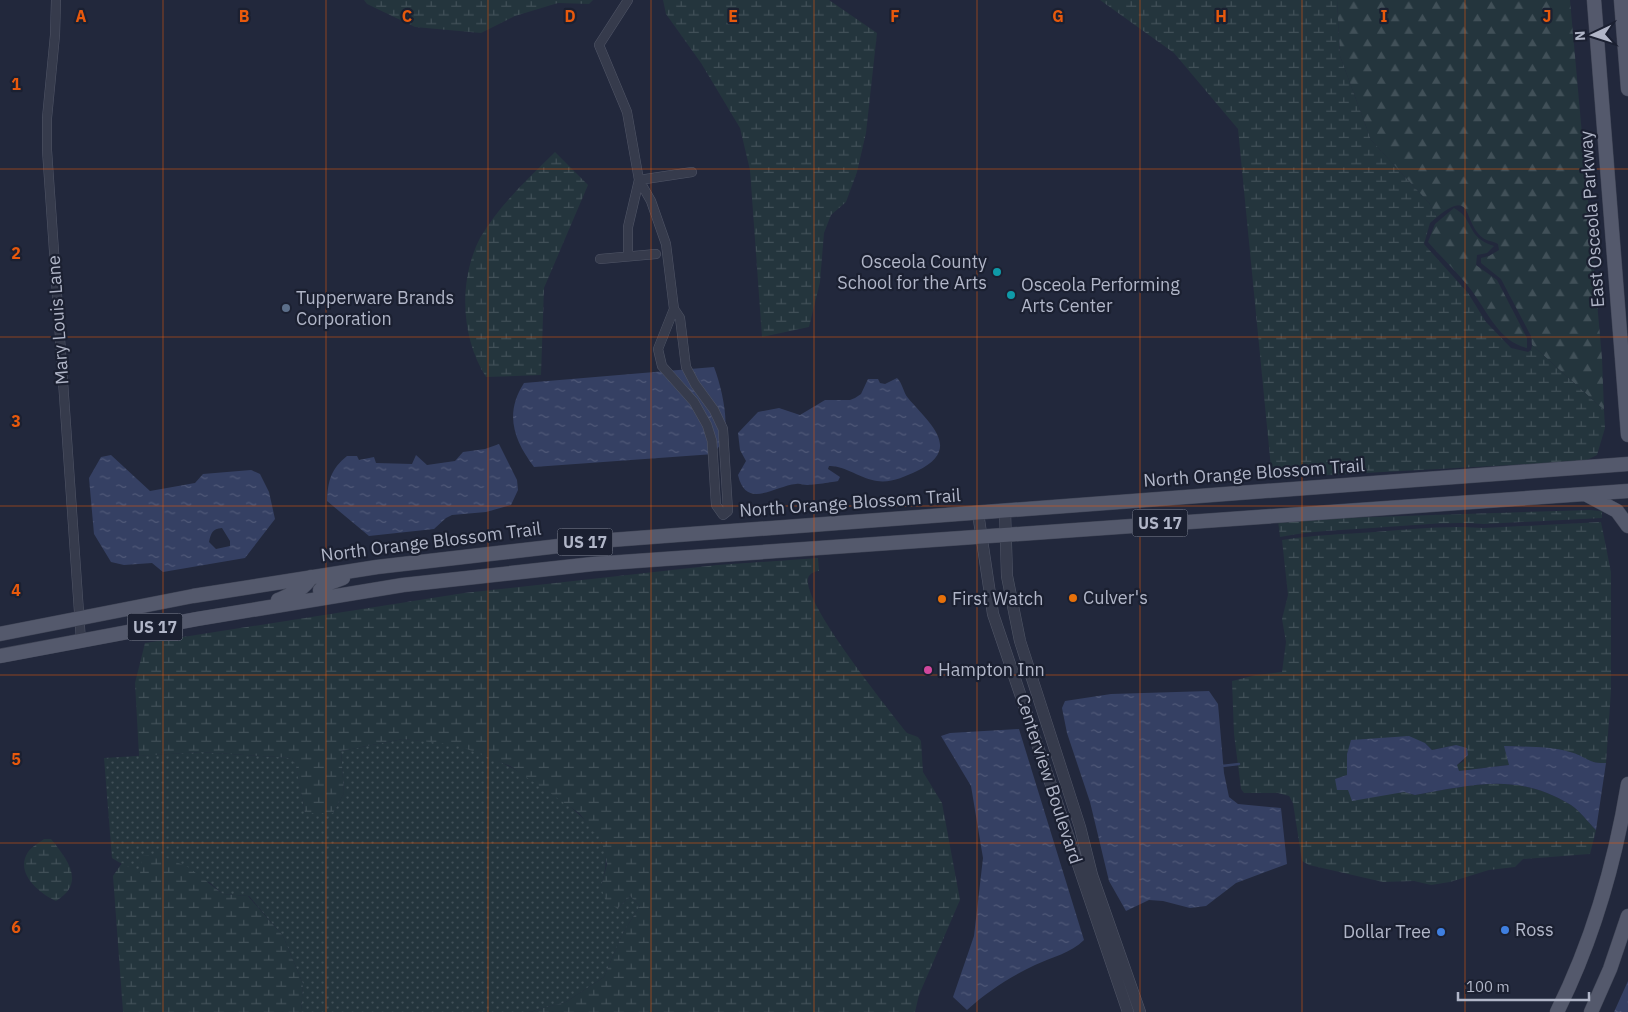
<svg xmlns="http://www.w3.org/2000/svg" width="1628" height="1012" font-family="'IBM Plex Sans',sans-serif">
<defs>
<pattern id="grass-dots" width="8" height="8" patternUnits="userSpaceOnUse" patternTransform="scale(1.25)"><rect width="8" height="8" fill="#24353d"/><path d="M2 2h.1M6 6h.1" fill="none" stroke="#415058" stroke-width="1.8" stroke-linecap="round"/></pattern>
<pattern id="forest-firs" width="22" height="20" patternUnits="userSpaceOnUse" patternTransform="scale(1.25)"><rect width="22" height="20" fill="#24353d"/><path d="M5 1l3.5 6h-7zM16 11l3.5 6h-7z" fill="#415058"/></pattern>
<pattern id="wetland-marsh" width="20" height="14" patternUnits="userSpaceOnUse" patternTransform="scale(1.25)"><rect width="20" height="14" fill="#24353d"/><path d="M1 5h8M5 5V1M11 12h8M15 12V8" fill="none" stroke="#415058"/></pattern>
<pattern id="water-ripples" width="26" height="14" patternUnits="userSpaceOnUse" patternTransform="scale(1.25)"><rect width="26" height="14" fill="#354063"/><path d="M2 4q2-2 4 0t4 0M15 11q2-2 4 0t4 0" fill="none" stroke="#505978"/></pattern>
</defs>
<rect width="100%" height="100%" fill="#22283c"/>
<path fill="url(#grass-dots)" d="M 403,739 C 420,741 439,741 456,744 C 495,753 584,806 602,842 C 609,858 605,872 601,887 L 618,908 L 630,896 L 640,906 L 623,933 L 604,977 L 566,1002 L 529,1012 L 301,1012 L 303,984 L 283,936 L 249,896 L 223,894 L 209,882 L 140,875 L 112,858 L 104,758 L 201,752 L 292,758 L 296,765 L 305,813 L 333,813 L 344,793 L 341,751 Z"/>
<path fill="url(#forest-firs)" d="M 1337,0 L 1570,0 L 1602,358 L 1604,410 L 1532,345 L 1531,336 L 1501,279 L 1481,263 L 1481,258 L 1489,256 L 1499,250 L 1498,244 C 1493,241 1487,241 1483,238 C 1462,222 1474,187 1437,217 L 1429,203 L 1371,140 L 1340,56 Z
M 1454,208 C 1475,219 1465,237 1494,246 L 1487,253 L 1477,255 L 1476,265 L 1497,280 L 1527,338 L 1527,348 C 1500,342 1488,313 1472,291 C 1459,274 1442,258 1428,242 L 1435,224 Z"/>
<path fill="url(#wetland-marsh)" d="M 364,0 L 593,0 L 589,4 L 558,3 L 515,16 L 481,33 L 415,27 L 367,4 Z
M 663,0 L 829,0 L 877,33 L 866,133 L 857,172 L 846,202 L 831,215 L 824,233 L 820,282 L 809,327 L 762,337 L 750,170 L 740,128 L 701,63 L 666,14 Z
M 1100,0 L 1337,0 L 1340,56 L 1371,140 L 1429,203 L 1437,217 L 1430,223 L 1424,244 L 1468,293 L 1486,322 L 1511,348 L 1528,352 L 1531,350 L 1532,345 L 1604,410 L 1605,428 L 1597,455 L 1585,461 L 1272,478 L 1238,129 L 1174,53 Z
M 555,152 L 588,185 L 544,288 L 541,375 L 486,377 C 461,338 458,281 480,238 C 499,205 528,179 555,152 Z
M 1589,510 L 1602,511 L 1602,518 L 1484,524 C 1446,521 1409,526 1372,528 C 1341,530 1311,531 1280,537 L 1278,520 Z
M 1601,522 L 1611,572 L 1611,691 L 1606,763 C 1586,764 1585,756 1569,752 C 1548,747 1526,747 1505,746 L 1509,765 L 1458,771 L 1457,765 L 1464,761 L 1456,745 L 1432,750 L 1425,743 L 1347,754 L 1347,775 L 1335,779 L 1348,790 L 1404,792 L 1415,795 C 1473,785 1517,772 1571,805 C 1580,811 1588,822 1596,830 L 1590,854 L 1523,859 L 1515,867 L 1489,870 L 1450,882 L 1431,885 L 1414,881 L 1383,882 L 1309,865 L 1302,861 L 1293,803 L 1289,796 L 1278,793 L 1244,793 L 1241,789 L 1234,734 L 1232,681 L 1256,675 L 1282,672 L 1286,642 L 1282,619 L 1288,595 L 1282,540 C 1313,535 1344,534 1375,532 C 1411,529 1447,525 1483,528 Z
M 818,558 L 819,571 C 816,571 811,573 809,576 C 796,596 892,713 907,733 L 918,737 L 921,741 L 923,772 L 942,803 L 960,900 L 919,995 L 915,1012 L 529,1012 L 566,1002 L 604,977 L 623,933 L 640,906 L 630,896 L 618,908 L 607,905 L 601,887 L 607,864 L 602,842 L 579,813 L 510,766 L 457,745 L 403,739 L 341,751 L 344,793 L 333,813 L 305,813 L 296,766 L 292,758 L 201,752 L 139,756 L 135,683 L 145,643 L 464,593 L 717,565 Z
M 44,839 L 51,839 C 68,860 86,883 56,901 C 40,894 14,873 28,852 C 31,847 39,843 44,839 Z
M 159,855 L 188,867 L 223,894 L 248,896 L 283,936 L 303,984 L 301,1012 L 123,1012 L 113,876 L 122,863 L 140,874 L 142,856 Z"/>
<path fill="url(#water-ripples)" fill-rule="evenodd" d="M 714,367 C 721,385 729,419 724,437 C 722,443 717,449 714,454 L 534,467 C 514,440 504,414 524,383 Z
M 897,378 C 903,384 903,392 908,398 C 928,422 964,449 917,471 C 904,477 891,483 877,481 C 862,479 843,465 829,466 L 828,469 L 840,477 L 838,481 C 834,482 812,485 807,485 C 803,485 800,483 796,484 C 774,486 746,510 738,475 L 746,461 L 740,450 L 738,433 L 758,412 L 779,408 L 800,415 L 825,400 L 850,400 L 855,398 L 861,394 L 868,379 L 878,379 L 880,383 L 885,384 Z
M 499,444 L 517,480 L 518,490 L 511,505 L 486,512 L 452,515 L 446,518 L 434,529 L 369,536 L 327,501 C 328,480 331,469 347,456 L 357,456 L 359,460 L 374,457 L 376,463 L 412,464 L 416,455 L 427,465 L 455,461 L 463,452 L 485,449 Z
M 111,455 L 150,491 L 195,483 L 203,474 L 251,470 L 260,474 L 269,492 L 275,519 L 245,558 L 163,572 L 152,563 L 124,565 L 111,562 L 94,534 L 89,478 L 101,457 ZM 222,528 L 230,541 L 230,546 L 216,549 L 209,542 C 211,533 212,529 222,528 Z
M 1209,691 L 1218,704 L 1224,773 L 1229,797 L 1238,804 L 1281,808 L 1287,864 L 1236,883 L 1206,906 L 1190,908 L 1163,901 L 1149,900 L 1126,911 L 1109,881 L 1090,802 L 1067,733 L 1062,708 L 1065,701 L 1111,694 Z
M 1019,729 L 1084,940 C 1071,953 1052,957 1035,965 C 1010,977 988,991 967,1010 L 953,997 L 974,936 L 983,858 L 971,786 L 941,736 L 950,733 Z
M 1409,736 L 1425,743 L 1432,750 L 1456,745 L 1467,748 L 1468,755 L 1457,765 L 1459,771 L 1509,765 L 1504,746 C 1526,747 1549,746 1570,752 C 1586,756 1588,764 1606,763 L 1596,830 C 1588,822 1580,811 1571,805 C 1517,772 1473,785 1415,795 L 1404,792 L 1352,801 L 1348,790 L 1337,790 L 1335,779 L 1347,775 L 1347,754 L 1351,740 Z
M 1628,981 L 1628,1012 L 1614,1012 Z"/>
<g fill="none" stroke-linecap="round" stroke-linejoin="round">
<path stroke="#354063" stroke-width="2.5" d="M 1222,766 L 1239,764"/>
<defs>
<path id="minor" d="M 56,0 L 55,35 L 47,118 L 47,150 L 81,641
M 628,0 L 599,45 L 627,112 L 639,180 L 651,201 L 666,244 L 674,309 L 680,318 L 686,367 L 695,384 L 714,410 L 723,429 L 728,511 L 723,515 L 716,505 L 712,441 L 707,425 L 694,402 L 662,366 L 658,349 L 674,309
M 628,256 L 628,227 L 639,180 L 692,172
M 600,259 L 656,254"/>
<path id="tertiary" d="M 1005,511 L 1007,576 L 1020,641 L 1080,827 L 1092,875 L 1140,1012
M 978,513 L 993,614 L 1128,1012"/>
<path id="primary" d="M 1594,0 L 1628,435
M 1621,0 L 1628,89
M 1587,495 L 1617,511 L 1628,526
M 321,598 L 320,590 L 327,584 L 343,578
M 278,600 C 292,594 304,590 311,577
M 0,634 L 193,596 L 377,567 L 611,540 L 1628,464
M 0,656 L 197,619 L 403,585 L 593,564 L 1628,491
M 1557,1012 C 1593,940 1615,863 1628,784
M 1591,1012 L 1610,969 L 1628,916"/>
</defs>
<use href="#minor" stroke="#515667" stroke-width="10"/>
<use href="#tertiary" stroke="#515667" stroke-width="12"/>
<use href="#primary" stroke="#3f4455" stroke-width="15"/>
<use href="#minor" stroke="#363b4c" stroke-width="9"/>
<use href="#tertiary" stroke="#363b4c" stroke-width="11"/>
<use href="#primary" stroke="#54596c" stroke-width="14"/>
</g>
<path fill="none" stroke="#e8590c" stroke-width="1" stroke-opacity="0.55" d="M 163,0 L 163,1012M 326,0 L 326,1012M 488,0 L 488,1012M 651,0 L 651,1012M 814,0 L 814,1012M 977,0 L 977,1012M 1140,0 L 1140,1012M 1302,0 L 1302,1012M 1465,0 L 1465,1012M 0,169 L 1628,169M 0,337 L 1628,337M 0,506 L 1628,506M 0,675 L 1628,675M 0,843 L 1628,843"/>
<g fill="#0f9aa8" stroke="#1b2031" stroke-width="2">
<circle cx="997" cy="272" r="5"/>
<circle cx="1011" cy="295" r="5"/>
</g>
<circle fill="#5c6f8a" stroke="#1b2031" stroke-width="2" cx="286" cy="308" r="5"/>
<g fill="#e8710a" stroke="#1b2031" stroke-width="2">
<circle cx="1073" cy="598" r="5"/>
<circle cx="942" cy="599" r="5"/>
</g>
<circle fill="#d1479c" stroke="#1b2031" stroke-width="2" cx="928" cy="670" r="5"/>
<g fill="#3f7fe0" stroke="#1b2031" stroke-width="2">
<circle cx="1505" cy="930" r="5"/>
<circle cx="1441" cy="932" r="5"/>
</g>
<g text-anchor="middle" stroke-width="4.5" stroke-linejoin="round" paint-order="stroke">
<g fill="#1b2031" stroke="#84899b" stroke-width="1">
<rect x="1132.5" y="509.5" width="55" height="27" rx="4"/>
<rect x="557.5" y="528.5" width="55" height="27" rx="4"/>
<rect x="127.5" y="613.5" width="55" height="27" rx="4"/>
</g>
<g font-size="16" font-weight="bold" fill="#b1b6c8">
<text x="1160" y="529">US 17</text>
<text x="585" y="548">US 17</text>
<text x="155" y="633">US 17</text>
</g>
<g font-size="18" fill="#b1b6c8" stroke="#1b2031">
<text transform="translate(1592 219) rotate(-94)" y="6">East Osceola Parkway</text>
<text transform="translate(58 320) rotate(-94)" y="6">Mary Louis Lane</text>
<text transform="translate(1254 473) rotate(-4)" y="6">North Orange Blossom Trail</text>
<text transform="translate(850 503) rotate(-4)" y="6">North Orange Blossom Trail</text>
<text transform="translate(431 542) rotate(-7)" y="6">North Orange Blossom Trail</text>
<text transform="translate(1049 779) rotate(72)" y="6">Centerview Boulevard</text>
</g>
<g font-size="18" fill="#b1b6c8" stroke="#1b2031" text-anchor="start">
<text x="987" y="268" text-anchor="end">Osceola County<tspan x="987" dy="21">School for the Arts</tspan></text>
<text x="1021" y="291">Osceola Performing<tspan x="1021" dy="21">Arts Center</tspan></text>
<text x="296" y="304">Tupperware Brands<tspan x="296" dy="21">Corporation</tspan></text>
<text x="1083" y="604">Culver's</text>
<text x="952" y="605">First Watch</text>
<text x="938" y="676">Hampton Inn</text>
<text x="1515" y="936">Ross</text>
<text x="1431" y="938" text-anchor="end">Dollar Tree</text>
</g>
</g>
<g font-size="16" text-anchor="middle" font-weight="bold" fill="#e8590c" stroke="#1b2031" stroke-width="4.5" stroke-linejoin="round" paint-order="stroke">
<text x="81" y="22">A</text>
<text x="244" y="22">B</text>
<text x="407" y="22">C</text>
<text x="570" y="22">D</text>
<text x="733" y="22">E</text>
<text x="895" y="22">F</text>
<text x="1058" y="22">G</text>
<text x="1221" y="22">H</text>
<text x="1384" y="22">I</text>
<text x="1547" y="22">J</text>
<text x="16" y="90">1</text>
<text x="16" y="259">2</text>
<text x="16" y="427">3</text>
<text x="16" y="596">4</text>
<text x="16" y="765">5</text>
<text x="16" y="933">6</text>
</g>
<g transform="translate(1593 35) rotate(266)" stroke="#1b2031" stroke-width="4" paint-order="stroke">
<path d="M0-4L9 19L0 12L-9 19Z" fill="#b1b6c8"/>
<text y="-8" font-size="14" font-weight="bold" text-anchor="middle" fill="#b1b6c8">N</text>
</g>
<path d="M1458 992v8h131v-8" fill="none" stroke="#b1b6c8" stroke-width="2.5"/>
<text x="1466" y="992" font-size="15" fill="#b1b6c8" stroke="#1b2031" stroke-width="4" paint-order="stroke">100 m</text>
</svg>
